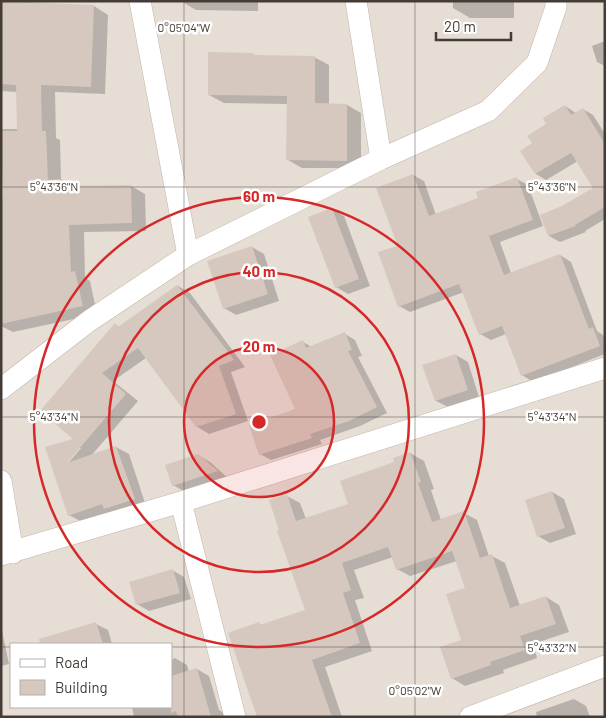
<svg xmlns="http://www.w3.org/2000/svg" width="606" height="718" font-family="Barlow,sans-serif">
<rect width="100%" height="100%" fill="#f2ece6"/>
<path fill="#e6ddd5" fill-rule="evenodd" d="M 1,1 L 605,1 L 605,717 L 1,717 ZM 11,644 L 171,644 L 171,707 L 11,707 Z"/>
<path fill="#0003" fill-rule="evenodd" d="M 1,1 L 28,1 L 33,4 L 94,6 L 108,15 L 105,94 L 55,92 L 56,138 L 60,140 L 61,180 L 74,187 L 131,186 L 145,194 L 146,231 L 84,232 L 85,278 L 90,281 L 97,314 L 13,332 L 1,326 L 1,264 L 39,264 L 4,169 L 1,169 L 1,129 L 18,129 L 17,92 L 1,91 Z
M 184,1 L 258,1 L 258,11 L 196,10 L 184,3 Z
M 453,1 L 514,1 L 514,18 L 470,18 L 453,8 Z
M 605,41 L 605,66 L 597,62 L 592,46 Z
M 252,54 L 257,56 L 314,57 L 329,65 L 329,105 L 347,105 L 361,113 L 361,168 L 302,168 L 288,160 L 288,104 L 224,103 L 209,95 Z
M 565,106 L 576,113 L 583,109 L 593,115 L 605,134 L 605,219 L 585,231 L 586,232 L 560,242 L 549,236 L 542,216 L 563,208 L 595,188 L 578,161 L 546,180 L 536,174 L 534,144 L 548,124 Z
M 413,175 L 424,181 L 436,215 L 480,199 L 517,179 L 528,185 L 543,226 L 500,242 L 511,273 L 560,255 L 571,262 L 597,331 L 603,335 L 605,339 L 605,354 L 533,382 L 522,375 L 506,334 L 491,340 L 480,334 L 464,292 L 410,312 L 399,306 L 398,247 Z
M 332,209 L 344,216 L 370,286 L 348,294 L 336,287 Z
M 252,247 L 264,254 L 279,301 L 236,315 L 224,308 Z
M 178,286 L 190,293 L 245,367 L 231,372 L 248,421 L 209,434 L 196,426 L 146,358 L 113,381 L 138,401 L 91,456 L 116,447 L 129,454 L 146,506 L 82,522 L 69,515 L 46,448 L 76,440 L 115,324 L 119,327 ZM 78,448 L 81,448 L 64,468 L 62,467 Z
M 345,334 L 355,340 L 362,356 L 358,357 L 387,413 L 360,426 L 320,440 L 322,444 L 271,460 L 260,454 L 297,410 L 303,342 L 312,347 Z
M 456,355 L 468,362 L 479,397 L 448,407 L 436,401 Z
M 410,453 L 424,461 L 434,489 L 431,490 L 441,520 L 464,513 L 477,520 L 489,556 L 492,556 L 505,563 L 520,606 L 546,597 L 559,605 L 569,632 L 533,644 L 537,658 L 503,670 L 504,673 L 465,686 L 452,678 L 463,641 L 467,588 L 457,561 L 410,576 L 397,569 L 393,557 L 354,570 L 364,598 L 355,600 L 372,651 L 325,667 L 342,717 L 258,717 L 259,624 L 263,626 L 306,611 L 287,496 L 300,503 L 306,519 L 350,505 L 396,463 Z
M 198,455 L 210,462 L 228,478 L 185,492 L 173,485 Z
M 552,492 L 564,499 L 576,534 L 550,543 L 538,536 Z
M 172,570 L 184,577 L 191,599 L 149,611 L 137,604 Z
M 96,624 L 108,630 L 112,644 L 69,644 L 66,633 Z
M 1,626 L 9,664 L 1,666 Z
M 175,658 L 187,665 L 189,672 L 197,669 L 209,676 L 219,710 L 224,713 L 226,717 L 134,717 L 132,707 L 171,707 L 171,660 Z
M 574,699 L 586,706 L 590,717 L 537,717 L 536,712 Z"/>
<path fill="#d6c8bf" d="M 1,1 L 94,5 L 91,87 L 41,85 L 42,131 L 46,131 L 48,180 L 62,179 L 63,186 L 131,185 L 132,223 L 69,225 L 71,272 L 75,271 L 83,306 L 1,324 L 1,197 L 3,197 L 1,131 L 17,131 L 16,85 L 1,84 Z
M 208,52 L 253,53 L 253,55 L 315,56 L 315,103 L 347,104 L 347,161 L 286,160 L 287,96 L 208,95 Z
M 565,105 L 571,115 L 583,108 L 605,144 L 605,207 L 575,225 L 576,226 L 548,236 L 540,215 L 562,206 L 593,188 L 571,153 L 535,174 L 520,151 L 532,143 L 527,136 L 546,124 L 543,118 Z
M 413,174 L 429,216 L 478,198 L 476,192 L 517,177 L 533,220 L 489,236 L 504,275 L 560,254 L 589,329 L 593,327 L 600,346 L 521,376 L 502,326 L 479,335 L 459,284 L 398,307 L 378,252 L 397,246 L 396,241 L 376,188 Z
M 332,208 L 359,279 L 335,288 L 308,217 Z
M 252,246 L 268,294 L 223,309 L 207,261 Z
M 177,285 L 234,360 L 219,366 L 236,414 L 196,427 L 138,348 L 102,373 L 126,394 L 67,463 L 116,446 L 135,499 L 104,509 L 102,504 L 68,516 L 45,447 L 73,439 L 40,411 L 115,323 L 118,327 Z
M 345,332 L 352,350 L 348,351 L 377,407 L 349,421 L 310,434 L 312,438 L 259,455 L 249,425 L 295,409 L 270,355 L 303,340 L 306,348 Z
M 456,354 L 468,390 L 435,401 L 422,365 Z
M 410,452 L 421,482 L 418,483 L 432,522 L 464,511 L 480,558 L 492,554 L 510,608 L 546,596 L 556,624 L 520,636 L 525,650 L 490,662 L 491,665 L 451,679 L 440,647 L 461,640 L 446,594 L 465,588 L 452,551 L 396,570 L 388,547 L 342,563 L 351,590 L 343,593 L 360,643 L 312,660 L 332,717 L 257,717 L 228,633 L 259,622 L 260,625 L 305,610 L 277,531 L 279,530 L 269,500 L 287,494 L 296,521 L 348,504 L 340,481 L 394,462 L 393,458 Z
M 198,454 L 218,471 L 172,486 L 165,465 Z
M 552,491 L 565,528 L 537,537 L 525,500 Z
M 173,569 L 180,593 L 136,605 L 129,582 Z
M 96,622 L 103,644 L 40,644 L 39,639 Z
M 197,668 L 211,717 L 178,717 L 176,711 L 171,713 L 171,676 Z"/>
<g fill="none" stroke-linecap="round" stroke-linejoin="round">
<defs>
<path id="minor" d="M 140,1 L 188,255
M 356,1 L 381,159
M 1,389 L 89,321 L 188,255 L 381,159 L 488,111 L 537,63 L 556,7 L 556,1
M 1,481 L 13,553
M 181,502 L 235,717
M 1,555 L 181,502 L 605,368
M 470,717 L 605,666"/>
</defs>
<use href="#minor" stroke="#c0b5ac" stroke-width="22"/>
<use href="#minor" stroke="#fff" stroke-width="21"/>
</g>
<path fill="none" stroke="#453c36" stroke-width="1" stroke-opacity="0.45" d="M 184,1 L 184,717M 415,1 L 415,717M 1,187 L 605,187M 1,417 L 605,417M 1,647 L 11,647M 171,647 L 605,647"/>
<circle cx="259" cy="422" r="75" fill="#d62828" fill-opacity=".12"/>
<g fill="none" stroke="#d62828" stroke-width="2.5">
<circle cx="259" cy="422" r="75"/>
<circle cx="259" cy="422" r="150"/>
<circle cx="259" cy="422" r="225"/>
</g>
<g font-size="12" text-anchor="middle" fill="#453c36" stroke="#fff" stroke-width="5" stroke-linejoin="round" paint-order="stroke">
<text x="184" y="32">0°05'04"W</text>
<text x="54" y="191">5°43'36"N</text>
<text x="552" y="191">5°43'36"N</text>
<text x="54" y="421">5°43'34"N</text>
<text x="552" y="421">5°43'34"N</text>
<text x="552" y="652">5°43'32"N</text>
<text x="415" y="695">0°05'02"W</text>
</g>
<circle cx="259" cy="422" r="8" fill="#d62828" stroke="#fff" stroke-width="2.5"/>
<g font-size="15" text-anchor="middle" font-weight="bold" fill="#d62828" stroke="#fff" stroke-width="5" stroke-linejoin="round" paint-order="stroke">
<text x="259" y="202">60 m</text>
<text x="259" y="277">40 m</text>
<text x="259" y="352">20 m</text>
</g>
<rect width="606" height="718" fill="none" stroke="#453c36" stroke-width="5"/>
<rect x="10" y="643" width="162" height="65" fill="#ffffff" stroke="#b5b1af"/>
<rect x="20" y="659" width="25" height="8" fill="#ffffff" stroke="#b5b1af"/>
<text x="55" y="668" font-size="15" fill="#453c36">Road</text>
<rect x="20" y="680" width="25" height="15" fill="#d6c8bf" stroke="#b5b1af"/>
<text x="55" y="693" font-size="15" fill="#453c36">Building</text>
<path d="M436 32v8h75v-8" fill="none" stroke="#453c36" stroke-width="2.5"/>
<text x="444" y="32" font-size="15" fill="#453c36" stroke="#ffffff" stroke-width="4" paint-order="stroke">20 m</text>
</svg>
